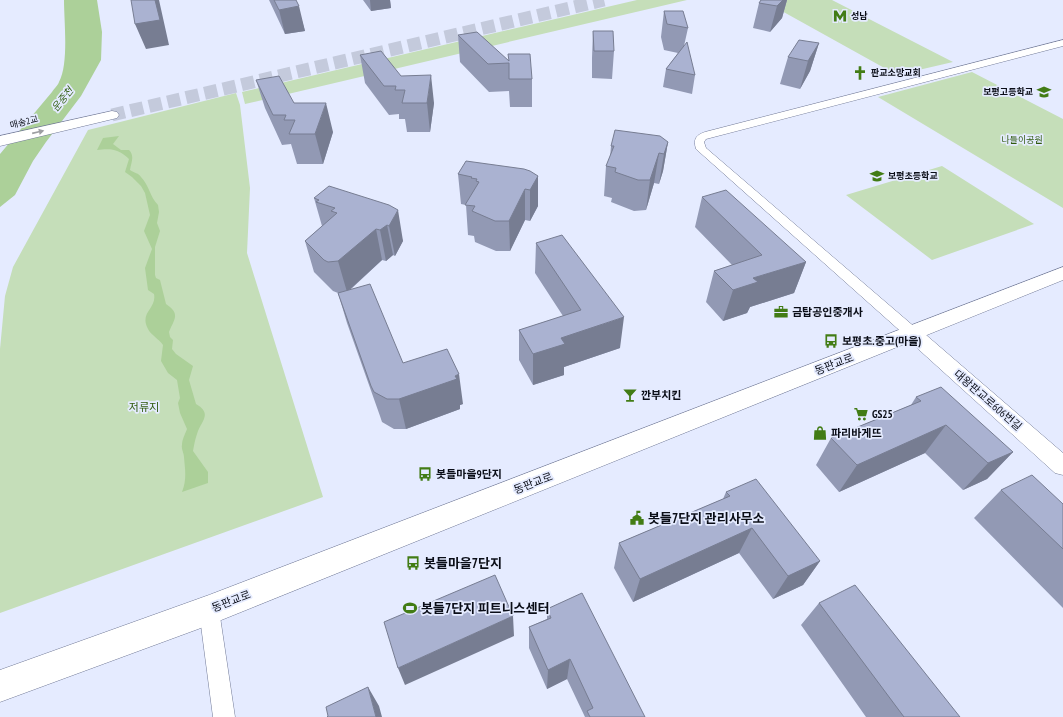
<svg xmlns="http://www.w3.org/2000/svg" width="1063" height="717" font-family="'PT Sans Narrow','Noto Sans KR',sans-serif">
<rect width="100%" height="100%" fill="#e5ebff"/>
<path fill="#c5deb9" d="M 637,0 L 687,0 L 245,104 L 242,92 Z
M 762,0 L 832,0 L 953,62 L 897,75 Z
M 972,72 L 1063,119 L 1063,208 L 878,97 Z
M 236,93 L 240,105 L 250,188 L 247,253 L 323,497 L 0,613 L 0,349 L 5,296 L 13,267 L 88,130 Z
M 942,166 L 1034,224 L 932,260 L 846,195 Z"/>
<path fill="#acd099" d="M 64,0 L 97,0 L 102,32 L 101,60 L 81,96 L 46,142 L 33,161 L 15,195 L 0,207 L 0,154 L 52,92 C 54,89 58,85 59,82 C 69,63 64,22 64,0 Z
M 119,136 L 113,144 L 121,150 L 129,150 C 135,156 131,163 130,170 C 134,173 139,173 141,177 C 149,185 150,197 158,205 L 159,212 L 157,223 L 160,231 L 155,247 L 155,275 L 156,278 L 160,280 L 166,304 C 181,314 174,319 169,332 L 170,337 L 173,340 L 172,349 L 176,354 L 193,366 L 189,380 L 196,404 C 213,414 201,421 197,434 C 195,440 194,445 193,451 L 208,472 L 208,483 L 182,492 C 187,479 185,470 184,457 C 184,453 181,449 182,445 C 182,440 185,434 187,429 L 180,413 L 178,403 L 180,398 L 177,380 L 168,373 L 161,361 L 163,345 C 159,339 151,335 148,329 C 139,312 157,309 154,294 L 148,290 L 145,268 L 152,249 L 144,231 L 150,215 L 145,193 L 141,186 L 132,177 L 125,172 L 129,159 C 119,149 111,148 97,150 L 103,138 Z"/>
<g fill="none" stroke-linecap="round" stroke-linejoin="round">
<path stroke="#c4cadc" stroke-width="13" stroke-dasharray="13 6" stroke-linecap="butt" d="M 112,115 L 604,0"/>
<defs>
<path id="minor" d="M 1063,40 L 1063,46 L 706,139 L 704,142 L 706,148 L 917,329 L 919,333 L 917,337 L 912,338 L 907,337 L 696,149 C 693,139 696,135 705,132 Z
M 209,600 L 216,603 L 219,610 L 235,717 L 213,717 L 199,610 L 202,603 Z"/>
<path id="tertiary" d="M 912,326 L 918,328 L 1063,453 L 1063,475 L 1055,473 L 906,338 L 903,333 L 906,328 Z"/>
<path id="secondary" d="M 1063,267 L 1063,280 L 209,625 L 0,702 L 0,670 L 209,595 Z"/>
<path id="trunk" d="M 112,111 L 117,112 L 119,115 L 117,118 L 0,146 L 0,136 Z"/>
</defs>
<use href="#minor" stroke="#727a97" stroke-width="1"/>
<use href="#tertiary" stroke="#727a97" stroke-width="1"/>
<use href="#secondary" stroke="#727a97" stroke-width="1"/>
<use href="#trunk" stroke="#727a97" stroke-width="1"/>
<use href="#minor" fill="#fff" fill-rule="evenodd"/>
<use href="#tertiary" fill="#fff" fill-rule="evenodd"/>
<use href="#secondary" fill="#fff" fill-rule="evenodd"/>
<use href="#trunk" fill="#fff" fill-rule="evenodd"/>
</g>
<path fill="#9299b4" d="M 269,0 L 296,0 L 305,31 L 285,34 Z
M 363,0 L 390,0 L 391,8 L 371,11 Z
M 761,0 L 787,0 L 782,18 L 770,32 L 753,28 L 759,3 Z
M 664,11 L 688,28 L 684,46 L 695,75 L 692,94 L 663,87 L 666,69 L 678,53 L 664,50 L 661,37 Z
M 593,31 L 614,51 L 612,79 L 592,78 L 592,58 Z
M 458,35 L 509,61 L 532,79 L 532,107 L 510,107 L 509,91 L 489,92 L 460,62 Z
M 819,43 L 810,71 L 800,89 L 780,84 L 788,57 Z
M 360,55 L 401,76 L 434,103 L 430,132 L 407,132 L 405,119 L 399,119 L 399,114 L 389,115 L 365,83 Z
M 256,80 L 294,103 L 333,132 L 323,164 L 297,164 L 291,144 L 282,145 L 265,108 Z
M 668,142 L 663,171 L 659,184 L 654,183 L 646,210 L 634,211 L 611,202 L 612,198 L 604,196 L 606,166 L 610,158 L 611,146 Z
M 458,174 L 538,176 L 538,206 L 530,221 L 525,220 L 510,251 L 496,251 L 475,242 L 474,236 L 468,235 L 466,205 L 461,204 Z
M 702,197 L 806,262 L 794,293 L 750,307 L 747,313 L 723,321 L 706,302 L 714,271 L 732,265 L 695,227 Z
M 314,198 L 389,205 L 403,241 L 395,256 L 393,255 L 386,261 L 382,260 L 350,290 L 403,363 L 463,404 L 460,405 L 460,409 L 406,429 L 394,429 L 382,422 L 380,416 L 347,323 L 338,293 L 333,291 L 314,272 L 305,241 L 322,226 Z
M 536,243 L 620,348 L 564,367 L 564,375 L 533,385 L 519,360 L 519,330 L 563,316 L 535,273 Z
M 916,397 L 1013,452 L 987,479 L 963,490 L 925,453 L 839,492 L 816,465 L 831,438 L 911,405 Z
M 1001,490 L 1063,504 L 1063,608 L 974,518 Z
M 726,492 L 820,561 L 803,585 L 773,599 L 739,553 L 633,602 L 614,568 L 619,543 L 723,499 Z
M 819,603 L 960,717 L 866,717 L 801,625 Z
M 547,609 L 645,717 L 585,717 L 567,679 L 547,689 L 529,648 L 529,627 L 547,619 Z"/>
<path fill="#777d92" d="M 155,0 L 159,0 L 169,45 L 146,49 L 135,24 Z
M 370,0 L 390,0 L 391,8 L 371,11 Z
M 783,0 L 787,0 L 782,18 L 770,32 L 777,6 Z
M 299,6 L 305,31 L 285,34 L 279,10 Z
M 819,43 L 810,71 L 800,89 L 808,61 Z
M 431,75 L 434,103 L 430,132 L 427,103 Z
M 326,103 L 333,132 L 323,164 L 315,134 Z
M 668,142 L 663,171 L 659,184 L 664,154 Z
M 659,153 L 654,183 L 646,210 L 650,180 Z
M 538,176 L 538,206 L 530,221 L 530,190 Z
M 525,189 L 525,220 L 510,251 L 509,221 Z
M 398,210 L 403,241 L 395,256 L 389,226 Z
M 387,225 L 393,255 L 386,261 L 380,230 Z
M 376,229 L 382,260 L 347,292 L 338,261 Z
M 806,262 L 794,293 L 750,307 L 747,313 L 723,321 L 733,290 L 753,278 Z
M 624,317 L 620,348 L 564,367 L 564,375 L 533,385 L 533,354 L 561,338 Z
M 459,374 L 463,404 L 460,405 L 460,409 L 406,429 L 399,399 Z
M 946,425 L 925,453 L 839,492 L 857,465 Z
M 1013,452 L 987,479 L 963,490 L 988,463 Z
M 752,528 L 739,553 L 633,602 L 640,579 Z
M 820,561 L 803,585 L 773,599 L 788,576 Z
M 513,616 L 514,636 L 405,685 L 398,668 Z
M 570,659 L 567,679 L 547,689 L 548,670 Z
M 368,687 L 379,706 L 382,717 L 376,717 Z"/>
<path fill="#aab2d1" stroke="#777d92" d="M 131,0 L 155,0 L 160,20 L 135,24 Z
M 274,0 L 296,0 L 299,6 L 279,10 Z
M 761,0 L 783,0 L 777,6 L 759,3 Z
M 664,11 L 683,11 L 688,28 L 667,24 Z
M 593,31 L 613,31 L 614,51 L 594,51 Z
M 477,32 L 509,61 L 508,54 L 530,54 L 532,79 L 509,79 L 509,63 L 488,64 L 458,35 Z
M 799,40 L 819,43 L 808,61 L 788,57 Z
M 687,42 L 695,75 L 666,69 Z
M 381,51 L 401,76 L 431,75 L 427,103 L 402,103 L 405,90 L 395,90 L 396,86 L 384,86 L 360,55 Z
M 279,76 L 294,103 L 326,103 L 315,134 L 289,134 L 295,120 L 284,120 L 286,115 L 273,115 L 256,80 Z
M 615,130 L 660,136 L 668,142 L 664,154 L 659,153 L 650,180 L 638,180 L 615,172 L 616,168 L 606,166 L 614,146 L 611,146 Z
M 466,161 L 524,169 L 530,171 L 538,176 L 530,190 L 525,189 L 509,221 L 495,221 L 472,211 L 475,206 L 465,205 L 479,182 L 476,181 L 477,179 L 471,178 L 472,177 L 458,174 Z
M 329,186 L 389,205 L 398,210 L 389,226 L 387,225 L 380,230 L 376,229 L 338,261 L 328,262 L 324,260 L 305,241 L 337,213 L 331,211 L 335,208 L 316,202 L 319,200 L 314,198 Z
M 726,190 L 806,262 L 753,278 L 758,282 L 733,290 L 714,271 L 762,255 L 702,197 Z
M 562,235 L 624,317 L 561,338 L 565,344 L 533,354 L 519,330 L 581,310 L 536,243 Z
M 370,284 L 403,363 L 447,349 L 459,374 L 455,376 L 457,379 L 399,399 L 387,399 L 374,392 L 371,386 L 338,293 Z
M 941,387 L 1013,452 L 988,463 L 946,425 L 857,465 L 831,438 L 921,401 L 916,397 Z
M 1032,475 L 1063,504 L 1063,549 L 1001,490 Z
M 756,479 L 820,561 L 788,576 L 752,528 L 640,579 L 619,543 L 730,496 L 726,492 Z
M 495,575 L 513,616 L 398,668 L 384,622 Z
M 855,585 L 960,717 L 904,717 L 819,603 Z
M 582,593 L 645,717 L 590,717 L 587,711 L 593,708 L 570,659 L 548,670 L 529,627 L 551,618 L 547,609 Z
M 368,687 L 376,717 L 327,717 L 328,716 L 326,707 Z"/>
<defs><path id="oneway-solid" d="M-6-.8H1V-3.2L6.5 0L1 3.2V.8H-6Z"/></defs>
<use fill="#9d9ea2" href="#oneway-solid" transform="translate(38 132) rotate(-13)"/>
<defs>
<symbol id="metro-bare" viewBox="-9 -9 18 18"><path d="M-5.5 5V-5H-3L0 0L3-5H5.5V5H3V-.5L0 4L-3-.5V5Z" fill="#427c15" stroke="#e5ebff" stroke-width="2.5" paint-order="stroke"/></symbol>
<symbol id="church-bare" viewBox="-9 -9 18 18"><path d="M-1.2-6h2.4v3.5h3.3v2.4h-3.3V6h-2.4V-.1h-3.3v-2.4h3.3Z" fill="#427c15" stroke="#e5ebff" stroke-width="2.5" paint-order="stroke"/></symbol>
<symbol id="school-bare" viewBox="-9 -9 18 18"><path d="M0-5L7-2L0 1L-7-2ZM-4 1L0 2.5L4 1V4Q0 6-4 4Z" fill="#427c15" stroke="#e5ebff" stroke-width="2.5" paint-order="stroke"/></symbol>
<symbol id="office-bare" viewBox="-9 -9 18 18"><path d="M-6-3h4V-5.5h4V-3h4V5H-6ZM-1-4.5V-3h2v-1.5ZM-6 0V1H6V0Z" fill="#427c15" stroke="#e5ebff" stroke-width="2.5" paint-order="stroke"/></symbol>
<symbol id="bus-bare" viewBox="-9 -9 18 18"><path d="M-5-6H5V4H4V6H2V4H-2V6H-4V4H-5ZM-3.5-4V0h7V-4ZM-3.5 1.2v1.5H-2V1.2ZM2 1.2v1.5H3.5V1.2Z" fill="#427c15" stroke="#e5ebff" stroke-width="2.5" paint-order="stroke"/></symbol>
<symbol id="bar-bare" viewBox="-9 -9 18 18"><path d="M-6-5H6L.8 .8V4.5H3.5V6h-7V4.5H-.8V.8Z" fill="#427c15" stroke="#e5ebff" stroke-width="2.5" paint-order="stroke"/></symbol>
<symbol id="supermarket-bare" viewBox="-9 -9 18 18"><path d="M-6-5.5h2.5l.6 2H6L4.5 2H-2.5L-4.4-4H-6ZM-1.5 3.2a1.3 1.3 0 1 0 .1 0ZM3 3.2a1.3 1.3 0 1 0 .1 0Z" fill="#427c15" stroke="#e5ebff" stroke-width="2.5" paint-order="stroke"/></symbol>
<symbol id="shop-bare" viewBox="-9 -9 18 18"><path d="M-5-2.5h2.3a2.7 3.5 0 0 1 5.4 0H5L5.5 6h-11ZM-1.5-2.5h3a1.5 2.3 0 0 0-3 0Z" fill="#427c15" stroke="#e5ebff" stroke-width="2.5" paint-order="stroke"/></symbol>
<symbol id="civic-bare" viewBox="-9 -9 18 18"><path d="M-.6-6.5H3V-4.5H.6V-3L4-1V1h2V6H-6V1h2V-1L-.6-3ZM-1.2 2.5V6h2.4V2.5Z" fill="#427c15" stroke="#e5ebff" stroke-width="2.5" paint-order="stroke"/></symbol>
<symbol id="stadium-bare" viewBox="-9 -9 18 18"><path d="M0-5a6.5 5 0 1 0 0 10a6.5 5 0 1 0 0-10ZM-3.5-1.8h7v3.6h-7Z" fill="#427c15" stroke="#e5ebff" stroke-width="2.5" paint-order="stroke"/></symbol>
</defs>
<g fill-rule="evenodd">
<use href="#metro-bare" x="830" y="6" width="20" height="20"/>
<use href="#church-bare" x="850" y="63" width="20" height="20"/>
<use href="#school-bare" x="1034" y="82" width="20" height="20"/>
<use href="#school-bare" x="867" y="166" width="20" height="20"/>
<use href="#office-bare" x="771" y="302" width="20" height="20"/>
<use href="#bus-bare" x="821" y="331" width="20" height="20"/>
<use href="#bar-bare" x="620" y="385" width="20" height="20"/>
<use href="#supermarket-bare" x="851" y="404" width="20" height="20"/>
<use href="#shop-bare" x="810" y="423" width="20" height="20"/>
<use href="#bus-bare" x="415" y="464" width="20" height="20"/>
<use href="#civic-bare" x="627" y="508" width="20" height="20"/>
<use href="#bus-bare" x="403" y="553" width="20" height="20"/>
<use href="#stadium-bare" x="400" y="598" width="20" height="20"/>
</g>
<g text-anchor="middle" stroke-width="3.5" stroke-linejoin="round" paint-order="stroke">
<g font-size="9" font-weight="bold" fill="#0a0d17" stroke="#e5ebff" text-anchor="start">
<text x="851" y="19">성남</text>
<text x="871" y="76">판교소망교회</text>
<text x="1033" y="95" text-anchor="end">보평고등학교</text>
<text x="888" y="179">보평초등학교</text>
</g>
<g font-size="9" fill="#0a0d17" stroke="#e5ebff">
<text transform="translate(24 122) rotate(-14)" y="3">매송2교</text>
</g>
<g font-size="9" fill="#2f5a0d" stroke="#e5ebff">
<text x="1022" y="143">나들이공원</text>
</g>
<g font-size="10" font-style="italic" fill="#376318" stroke="#e5ebff">
<text transform="translate(62 99) rotate(-51)" y="4">운중천</text>
</g>
<g font-size="11" font-weight="bold" fill="#0a0d17" stroke="#e5ebff" text-anchor="start">
<text x="792" y="316">금탑공인중개사</text>
<text x="842" y="345">보평초.중고(마을)</text>
<text x="641" y="399">깐부치킨</text>
<text x="872" y="418">GS25</text>
<text x="831" y="437">파리바게뜨</text>
<text x="436" y="478">봇들마을9단지</text>
</g>
<g font-size="11" fill="#0a0d17" stroke="#e5ebff">
<text transform="translate(834 364) rotate(-21)" y="4">동판교로</text>
<text transform="translate(988 400) rotate(41)" y="4">대왕판교로606번길</text>
<text transform="translate(533 483) rotate(-21)" y="4">동판교로</text>
<text transform="translate(231 601) rotate(-21)" y="4">동판교로</text>
</g>
<g font-size="11" fill="#2f5a0d" stroke="#e5ebff">
<text x="144" y="411">저류지</text>
</g>
<g font-size="13" font-weight="bold" fill="#0a0d17" stroke="#e5ebff" text-anchor="start">
<text x="648" y="523">봇들7단지 관리사무소</text>
<text x="424" y="568">봇들마을7단지</text>
<text x="421" y="613">봇들7단지 피트니스센터</text>
</g>
</g>
</svg>
